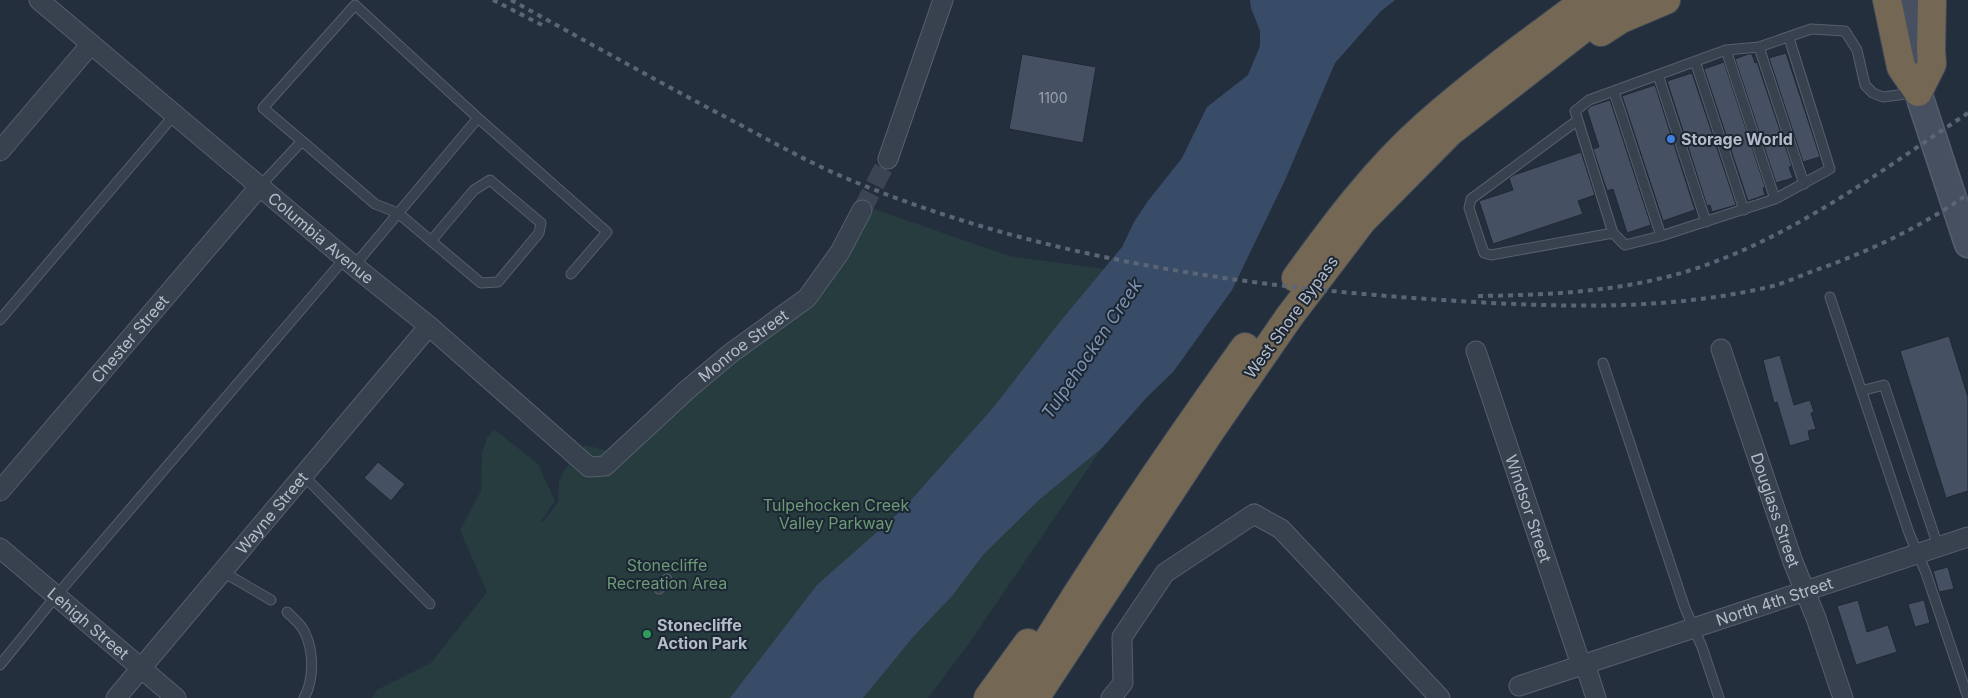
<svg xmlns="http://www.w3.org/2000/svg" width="1968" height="698" font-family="Inter,sans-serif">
<rect width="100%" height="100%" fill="#242f3e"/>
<path fill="#263c3f" d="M 874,209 L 1009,256 L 1104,269 L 1203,331 L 1173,372 L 1147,397 L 1102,448 L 970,642 L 928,698 L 372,698 L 377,690 L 431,663 L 487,592 L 460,530 L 481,491 L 482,453 L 487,438 L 494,429 L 538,464 L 555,501 L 541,521 L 542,523 L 558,502 L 559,482 L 565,469 L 585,445 L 627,456 L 716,375 L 813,304 Z"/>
<path fill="#394c67" d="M 1250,0 L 1395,0 L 1381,11 L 1335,63 L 1285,180 L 1232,290 L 1173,372 L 1147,397 L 1102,448 L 1040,499 L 983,555 L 952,596 L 913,637 L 863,698 L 730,698 L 817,585 L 903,509 L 992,409 L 1059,323 L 1122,247 L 1134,222 L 1148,201 L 1182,158 L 1207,107 L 1248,75 L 1260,46 L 1260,31 L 1251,8 Z"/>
<path fill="#455162" stroke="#1f2835" d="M 1786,53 L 1820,157 L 1803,162 L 1769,58 Z
M 1022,54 L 1096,67 L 1083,143 L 1009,129 Z
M 1748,54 L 1752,54 L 1755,63 L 1757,62 L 1792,166 L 1789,167 L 1793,178 L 1776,183 L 1735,59 Z
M 1724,62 L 1765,187 L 1763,188 L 1765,195 L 1748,201 L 1704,69 Z
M 1692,73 L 1736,205 L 1712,212 L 1710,205 L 1707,206 L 1667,81 Z
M 1655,85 L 1695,210 L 1663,221 L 1622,96 Z
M 1610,100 L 1651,225 L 1627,233 L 1613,189 L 1607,191 L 1593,149 L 1599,147 L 1587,110 L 1591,106 Z
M 1581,152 L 1595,195 L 1578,201 L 1583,214 L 1493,244 L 1479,201 L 1513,190 L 1509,178 L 1514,175 Z
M 1949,336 L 1968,397 L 1968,491 L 1946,498 L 1900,351 Z
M 1780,355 L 1794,405 L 1810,400 L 1814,412 L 1811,413 L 1816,429 L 1808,431 L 1810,440 L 1790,446 L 1777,402 L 1774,403 L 1763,360 Z
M 378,462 L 405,484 L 391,501 L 364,478 Z
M 1948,567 L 1954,589 L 1939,592 L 1933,571 Z
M 1858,600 L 1867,632 L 1888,625 L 1897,652 L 1856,665 L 1837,606 Z
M 1924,600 L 1930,623 L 1915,627 L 1908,604 Z"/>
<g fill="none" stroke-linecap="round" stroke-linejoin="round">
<path stroke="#3a4453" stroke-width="19" stroke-dasharray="19 9" stroke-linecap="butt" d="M 862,210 L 888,159"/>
<defs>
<path id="lane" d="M 1789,38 L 1830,169 L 1775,199 L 1661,236 L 1625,245 L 1613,233 L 1575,111 L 1589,100 L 1726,50 L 1759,47 L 1811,29 L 1845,31 L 1857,50 L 1865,85 L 1873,93 L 1883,97 L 1913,93
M 1759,47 L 1804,184
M 1726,50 L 1775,199
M 1695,61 L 1744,210
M 1658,75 L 1706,222
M 1614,92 L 1661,236
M 1578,120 L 1471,199 L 1469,208 L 1484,253 L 1491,255 L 1613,233
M 302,141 L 263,108 L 355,5 L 478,118
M 260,186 L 302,141 L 375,204 L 398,213 L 481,283 L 498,282 L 539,233 L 541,223 L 490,180 L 474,190 L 431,241
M 354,266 L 478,118 L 607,232 L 571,274
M 1830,297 L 1909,533 L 1926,573 L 1968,698
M 0,320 L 175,114
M 1603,363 L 1685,608 L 1702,647 L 1719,698
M 1861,391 L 1884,385 L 1938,546
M 304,476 L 430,604
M 223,572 L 271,600
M 659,589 L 667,579
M 287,612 C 293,618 302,625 305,633 C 314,652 314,680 304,698
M 0,665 L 56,596 L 345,258"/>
<g id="street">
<path id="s1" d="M 39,0 L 354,266 L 429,326 L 589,467 L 605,466 L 688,389 L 731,353 L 807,298 L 840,252 L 862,210"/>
<path d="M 0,151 L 91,44"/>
<path d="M 888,159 L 943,0"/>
<path id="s2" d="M 1721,349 L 1793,562 L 1816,618 L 1843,698"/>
<path id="s3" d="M 1476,351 L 1581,665"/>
<path id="s4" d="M 0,491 L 260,186"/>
<path id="s5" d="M 0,548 L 176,698"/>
<path d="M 1585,664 L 1596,698"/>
<path id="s6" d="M 1519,686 L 1968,537"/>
<path id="s7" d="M 116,698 L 429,326"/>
<path d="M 1111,698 L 1123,683 L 1122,637 L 1165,573 L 1254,514 L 1281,529 L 1440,698"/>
</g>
<path id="secondary" d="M 1908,0 L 1918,92 L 1968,244"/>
<path id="highway" d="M 1887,0 L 1901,67 L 1918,92
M 1601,32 L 1621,19 L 1666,0
M 1918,92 L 1932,64 L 1931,50 L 1932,0
M 1296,278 C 1335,224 1376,169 1427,124 C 1477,80 1532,40 1586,0
M 988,698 L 1028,643
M 1013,698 C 1085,577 1163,461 1245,347
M 1035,698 L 1209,433 L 1289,317 L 1362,221 L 1450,132 L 1620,0"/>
</defs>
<use href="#lane" stroke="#565f6c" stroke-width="11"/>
<use href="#street" stroke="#565f6c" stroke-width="21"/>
<use href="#secondary" stroke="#565f6c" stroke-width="29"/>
<use href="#highway" stroke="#434c59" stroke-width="30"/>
<use href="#lane" stroke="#38414e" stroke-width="9"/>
<use href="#street" stroke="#38414e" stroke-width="19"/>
<use href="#secondary" stroke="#465061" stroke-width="26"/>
<use href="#highway" stroke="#746855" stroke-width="28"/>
<path stroke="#5a6575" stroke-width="4" stroke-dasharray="5 5" stroke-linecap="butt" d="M 493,0 L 544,26
M 511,0 C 586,41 660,83 735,122 C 776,144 817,167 860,184 C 1045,259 1244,287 1442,300 C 1552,307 1664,312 1773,286 C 1787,282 1802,275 1816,270 C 1870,251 1921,227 1968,194
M 1478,296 C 1549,295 1619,292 1688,271 C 1791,239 1879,172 1968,113"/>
</g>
<circle fill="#3f7fe0" stroke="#1d2633" stroke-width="2" cx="1671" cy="139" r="5"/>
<circle fill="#2e9e5b" stroke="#1d2633" stroke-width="2" cx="647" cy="634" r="5"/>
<g text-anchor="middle" stroke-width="4" stroke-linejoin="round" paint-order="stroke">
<g font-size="14" fill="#98a1af">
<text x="1053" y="103">1100</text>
</g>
<g font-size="16" font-weight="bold" fill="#b4bcc9" stroke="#1d2633" text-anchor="start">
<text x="1681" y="145">Storage World</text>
<text x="657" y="631">Stonecliffe<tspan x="657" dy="18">Action Park</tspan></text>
</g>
<g font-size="16" fill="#b4bcc9" stroke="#1d2633">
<text dy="6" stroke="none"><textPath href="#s1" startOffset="369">Columbia Avenue</textPath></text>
<text transform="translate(1291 317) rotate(-54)" y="6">West Shore Bypass</text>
<text dy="6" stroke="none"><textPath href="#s4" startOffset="200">Chester Street</textPath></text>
<text dy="6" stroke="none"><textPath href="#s1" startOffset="921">Monroe Street</textPath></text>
<text dy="6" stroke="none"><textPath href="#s3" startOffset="166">Windsor Street</textPath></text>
<text dy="6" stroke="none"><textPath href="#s2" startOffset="170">Douglass Street</textPath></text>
<text dy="6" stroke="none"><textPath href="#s7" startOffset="242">Wayne Street</textPath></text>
<text dy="6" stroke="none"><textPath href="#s6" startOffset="269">North 4th Street</textPath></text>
<text dy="6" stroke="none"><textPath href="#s5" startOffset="116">Lehigh Street</textPath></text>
</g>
<g font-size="16" fill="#6b9a76" stroke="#1d2633">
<text x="836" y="511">Tulpehocken Creek<tspan x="836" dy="18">Valley Parkway</tspan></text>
<text x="667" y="571">Stonecliffe<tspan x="667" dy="18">Recreation Area</tspan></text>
</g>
<g font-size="18" font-style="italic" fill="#7c92b1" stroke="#1d2633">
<text transform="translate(1092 349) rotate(-56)" y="6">Tulpehocken Creek</text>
</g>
</g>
</svg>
